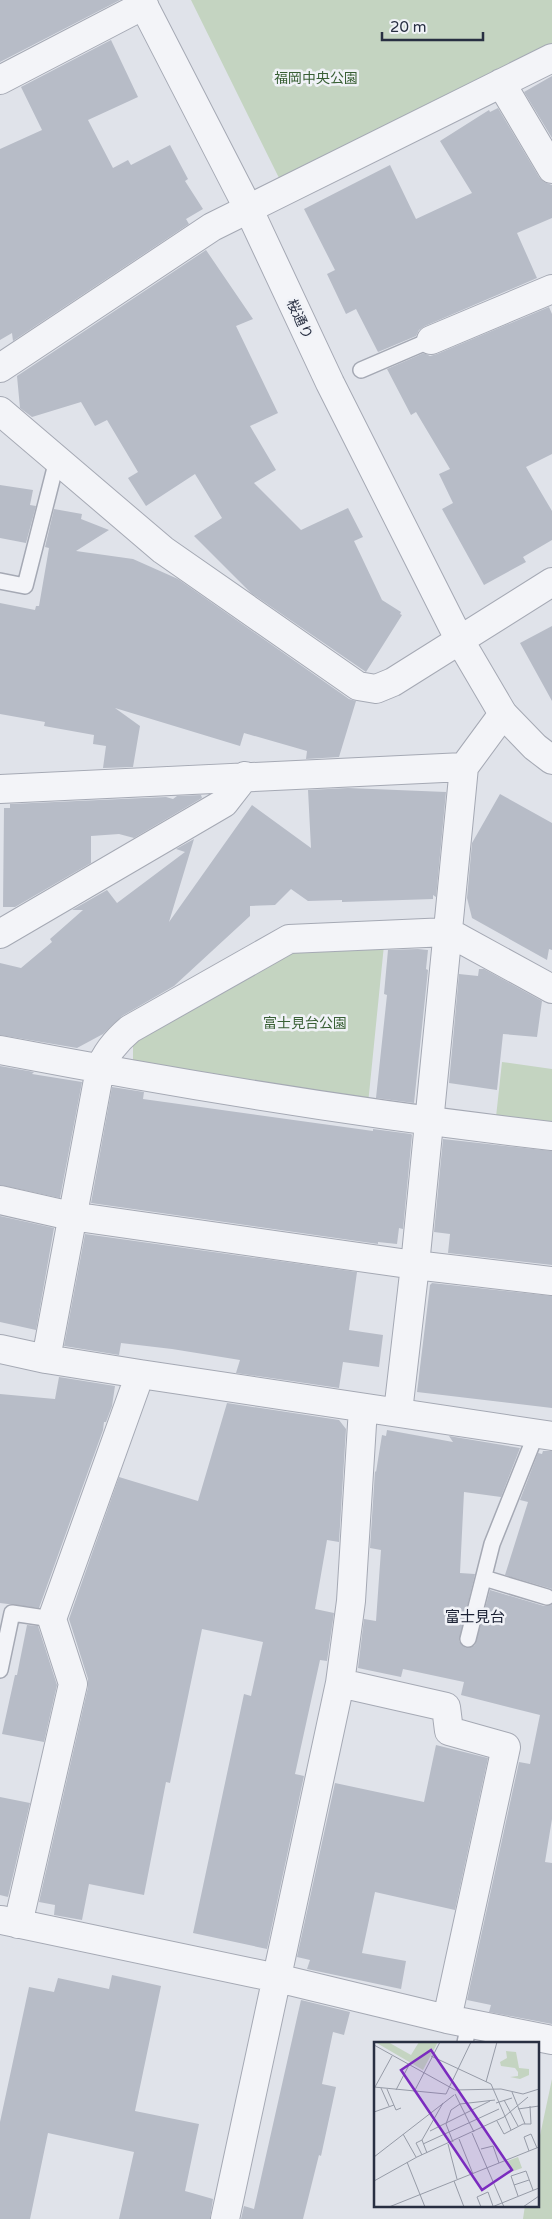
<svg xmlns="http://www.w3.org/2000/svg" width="552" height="2219" font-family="'Varela Round','Noto Sans JP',sans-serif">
<rect width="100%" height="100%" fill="#e0e3ea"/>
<path fill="#c4d4c1" d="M 191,0 L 552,0 L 552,44 L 281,182 Z
M 384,945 L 368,1104 L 133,1064 L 133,1041 L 290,950 Z
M 502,1062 L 552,1069 L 552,1124 L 496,1117 Z
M 552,2079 L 552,2219 L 523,2219 L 525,2205 L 538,2205 L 538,2145 Z"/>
<path fill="#b7bcc7" d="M 0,0 L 120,0 L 0,62 Z
M 111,40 L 138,97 L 88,120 L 113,168 L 128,160 L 131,165 L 170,145 L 188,179 L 185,181 L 203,209 L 186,219 L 189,224 L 13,341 L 12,333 L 0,340 L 0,149 L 42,130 L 21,87 Z
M 552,76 L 552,138 L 524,92 Z
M 498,108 L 539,177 L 544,182 L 552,185 L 552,218 L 517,233 L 537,278 L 425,326 L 419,330 L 416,336 L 378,352 L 356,309 L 346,314 L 327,274 L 335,270 L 304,209 L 390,165 L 416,219 L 472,193 L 440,141 L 489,110 L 490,112 Z
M 206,250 L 253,319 L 236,326 L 278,413 L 250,426 L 276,470 L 254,483 L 301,530 L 348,508 L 363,537 L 354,541 L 382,600 L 401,612 L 400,614 L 402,615 L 366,672 L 251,593 L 194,536 L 222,518 L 195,474 L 146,506 L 128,478 L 138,472 L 107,420 L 95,426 L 81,402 L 32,417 L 20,408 L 17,376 Z
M 549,307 L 552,314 L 552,454 L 526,467 L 552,511 L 552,540 L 523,557 L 526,562 L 484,585 L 442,509 L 453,503 L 439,474 L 450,469 L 416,412 L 411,415 L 387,369 L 424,353 L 430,356 L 437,354 Z
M 0,485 L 33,490 L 30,505 L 36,506 L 26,543 L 0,538 Z
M 54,509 L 82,514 L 81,519 L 109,530 L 76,551 L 133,559 L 178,579 L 349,699 L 356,701 L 339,757 L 306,759 L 307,751 L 244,733 L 240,746 L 115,708 L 140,726 L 133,767 L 103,768 L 106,746 L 93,744 L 94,735 L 44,726 L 45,722 L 0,714 L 0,603 L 35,610 L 36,606 L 39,606 L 49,548 L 45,547 Z
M 552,626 L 552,701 L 520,643 Z
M 348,788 L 446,792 L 436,897 L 433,895 L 433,899 L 342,902 L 342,900 L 308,901 L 291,889 L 275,905 L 250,906 L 250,916 L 174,986 L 122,1016 L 103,1034 L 77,1048 L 0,1035 L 0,963 L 21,968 L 52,942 L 50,939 L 83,910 L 72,910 L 107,890 L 117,903 L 185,852 L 176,849 L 194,839 L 169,922 L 252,805 L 311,848 L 308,790 Z
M 500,794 L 552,823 L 552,950 L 549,949 L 547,960 L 472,918 L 467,898 L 472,843 Z
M 201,795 L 202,798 L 134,838 L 119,834 L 91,836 L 91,863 L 15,907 L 3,907 L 4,808 L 10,808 L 10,804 L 166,797 L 173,799 L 177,796 Z
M 418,949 L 428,950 L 426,969 L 428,970 L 414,1103 L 376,1098 L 387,995 L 384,994 L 388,950 Z
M 479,969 L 484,969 L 542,1001 L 537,1037 L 503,1034 L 497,1090 L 449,1083 L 459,974 L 478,976 Z
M 0,1066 L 34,1072 L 32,1074 L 82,1082 L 60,1198 L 0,1185 Z
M 112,1087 L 144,1092 L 143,1099 L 373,1131 L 373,1129 L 411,1134 L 412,1135 L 403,1229 L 399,1228 L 397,1244 L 378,1242 L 378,1244 L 91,1203 Z
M 443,1139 L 552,1151 L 552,1265 L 448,1253 L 450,1234 L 434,1232 Z
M 0,1216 L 54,1228 L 36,1330 L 0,1322 Z
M 85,1234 L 357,1272 L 349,1330 L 383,1335 L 379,1367 L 343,1362 L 339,1388 L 236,1373 L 240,1360 L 172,1349 L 121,1343 L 119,1355 L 64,1346 Z
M 432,1283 L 552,1296 L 552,1408 L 417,1392 L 430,1285 Z
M 59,1377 L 115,1386 L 112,1406 L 106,1422 L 104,1422 L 103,1430 L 39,1608 L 0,1603 L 0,1394 L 55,1399 Z
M 227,1403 L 339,1420 L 346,1429 L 339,1542 L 327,1540 L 315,1609 L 334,1613 L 327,1661 L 320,1660 L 295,1774 L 304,1776 L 267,1949 L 193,1933 L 244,1694 L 251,1696 L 263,1642 L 202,1629 L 170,1783 L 166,1782 L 144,1895 L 89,1884 L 82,1920 L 54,1915 L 55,1905 L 39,1902 L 88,1687 L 88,1679 L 69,1619 L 119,1477 L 198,1501 Z
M 387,1430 L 453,1442 L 449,1436 L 520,1448 L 501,1497 L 464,1492 L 460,1573 L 475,1574 L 459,1641 L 466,1648 L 475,1645 L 490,1590 L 544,1606 L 552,1605 L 552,1819 L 545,1862 L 552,1863 L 552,2024 L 489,2012 L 491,2005 L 467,2000 L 519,1762 L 530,1764 L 540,1715 L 461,1695 L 464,1682 L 403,1669 L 401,1677 L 358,1668 L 364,1619 L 376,1621 L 381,1550 L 370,1548 L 375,1471 L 376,1472 L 382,1435 L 386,1436 Z
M 543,1451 L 552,1451 L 552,1589 L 505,1575 L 528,1502 L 520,1500 L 538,1453 L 542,1454 Z
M 27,1625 L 38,1626 L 57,1685 L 44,1742 L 2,1734 L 15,1675 L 17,1675 Z
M 436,1745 L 488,1758 L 455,1910 L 375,1892 L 362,1953 L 406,1961 L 401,1989 L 307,1969 L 310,1960 L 297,1957 L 335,1783 L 424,1802 Z
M 0,1797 L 30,1803 L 8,1897 L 0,1895 Z
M 112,1975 L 161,1986 L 135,2111 L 199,2124 L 185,2191 L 213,2199 L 210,2219 L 119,2219 L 134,2152 L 48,2133 L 30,2219 L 0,2219 L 0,2122 L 29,1987 L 54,1992 L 58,1978 L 109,1989 Z
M 301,2000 L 350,2012 L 344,2035 L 333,2032 L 322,2084 L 336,2087 L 321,2156 L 319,2155 L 303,2219 L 241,2219 L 244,2206 L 254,2209 Z"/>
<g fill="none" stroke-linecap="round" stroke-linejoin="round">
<defs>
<path id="service" d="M 361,370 L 431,340
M 0,581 L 25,586 L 57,460
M 484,1578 L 547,1597
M 468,1639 L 492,1544 L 536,1434
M 0,1670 L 12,1613 L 52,1619
M 465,2043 L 469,2023"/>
<path id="minor" d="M 0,80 L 144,5
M 501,83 L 552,169
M 431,340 L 552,289
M 0,368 L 212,227 L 552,58
M 0,789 L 464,767
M 0,934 L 224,803 L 245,776
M 0,1050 C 183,1085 367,1115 552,1136
M 0,1200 L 71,1216 L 415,1265 L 552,1281
M 0,1349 L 46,1359 L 140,1374 L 552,1436
M 46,1359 L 100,1069 C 106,1052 117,1040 130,1029 L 289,939 L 448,932 L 552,989
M 398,1412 L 415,1265 L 464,767 L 503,714
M 340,1683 L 446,1707 L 449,1731 L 506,1747 L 447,2019
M 1,1920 L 277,1978 L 447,2019 L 552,2040
M 18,1924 L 73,1684 L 52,1619 L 140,1374
M 225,2219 L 340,1683 L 351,1601 L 363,1408"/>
<path id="tertiary" d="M 141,0 L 249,210 L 330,383 L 459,639 L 503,714 L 535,747 L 552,760
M 0,411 L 163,550 L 358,686 L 376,689 L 393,682 L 552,582"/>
</defs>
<use href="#service" stroke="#a5a9b4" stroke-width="18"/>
<use href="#minor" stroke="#a5a9b4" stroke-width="30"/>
<use href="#tertiary" stroke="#a5a9b4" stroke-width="30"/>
<use href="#service" stroke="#f3f4f8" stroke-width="15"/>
<use href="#minor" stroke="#f3f4f8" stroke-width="28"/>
<use href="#tertiary" stroke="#f3f4f8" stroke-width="28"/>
</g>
<g text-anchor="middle" stroke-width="5" stroke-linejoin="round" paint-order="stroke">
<g font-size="14" fill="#385f34" stroke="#f0f2f7">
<text x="316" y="83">福岡中央公園</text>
<text x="305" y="1028">富士見台公園</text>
</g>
<g font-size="14" fill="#282f42" stroke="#f0f2f7">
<text transform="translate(300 319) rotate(65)" y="5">桜通り</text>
</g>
<g font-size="15" fill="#1a2033" stroke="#f0f2f7">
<text x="475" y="1622">富士見台</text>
</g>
</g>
<g transform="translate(374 2042)">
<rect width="165" height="165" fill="#e0e3ea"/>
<path d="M 1,0 L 14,0 L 37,13 L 45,0 L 64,0 L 49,28 ZM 132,9 L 142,10 L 145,26 L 155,27 L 155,33 L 146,37 L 136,35 L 144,34 L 144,30 L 141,26 L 127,24 L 126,20 L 133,16 ZM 144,115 L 148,126 L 137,130 L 133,119 Z" fill="#c4d4c1"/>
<path fill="none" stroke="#969ba7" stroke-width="1" d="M 120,0 L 165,0M 0,3 L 81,48 L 127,47 L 149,52 L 165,47M 57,14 L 117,42 L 137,88M 112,40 L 123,0M 0,45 L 72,52 L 97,0M 1,45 L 18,14M 7,46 L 15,64M 13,47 L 22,68 L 27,66M 22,48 L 35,23M 40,50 L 66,0M 138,50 L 151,82M 81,52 L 100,90M 130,58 L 144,84M 122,61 L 138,56M 144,67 L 165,64M 0,70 L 20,63M 123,79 L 130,92 L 149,82 L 157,82 L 156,64M 56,89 L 116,59M 98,91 L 130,165M 29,92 L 42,115M 85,97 L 99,132M 79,100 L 72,82 L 77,68 L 86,62 L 121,58M 49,102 L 125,67M 74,102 L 83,137M 107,107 L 119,104 L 125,121M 155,109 L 150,95 L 157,92 L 163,106M 53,111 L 48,98 L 69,61M 48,113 L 42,101 L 48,98M 0,115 L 80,53M 33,120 L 51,165M 0,139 L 43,115 L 130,75 L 154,55M 80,139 L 90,165M 140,143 L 155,138M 144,154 L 137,134 L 152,129 L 159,148M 15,165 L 165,105M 107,165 L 103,155 L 114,150 L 119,164M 118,165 L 165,146M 149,165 L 165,154"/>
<path fill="#7b2cbf" fill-opacity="0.15" stroke="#7b2cbf" stroke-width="2.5" d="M 57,8 L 138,128 L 108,148 L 27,28 Z"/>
<rect width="165" height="165" fill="none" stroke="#282f42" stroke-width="2.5"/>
</g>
<path d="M382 32v8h101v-8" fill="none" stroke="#282f42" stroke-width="2.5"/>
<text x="390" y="32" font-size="15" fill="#282f42" stroke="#f0f2f7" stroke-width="4" paint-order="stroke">20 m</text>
</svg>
